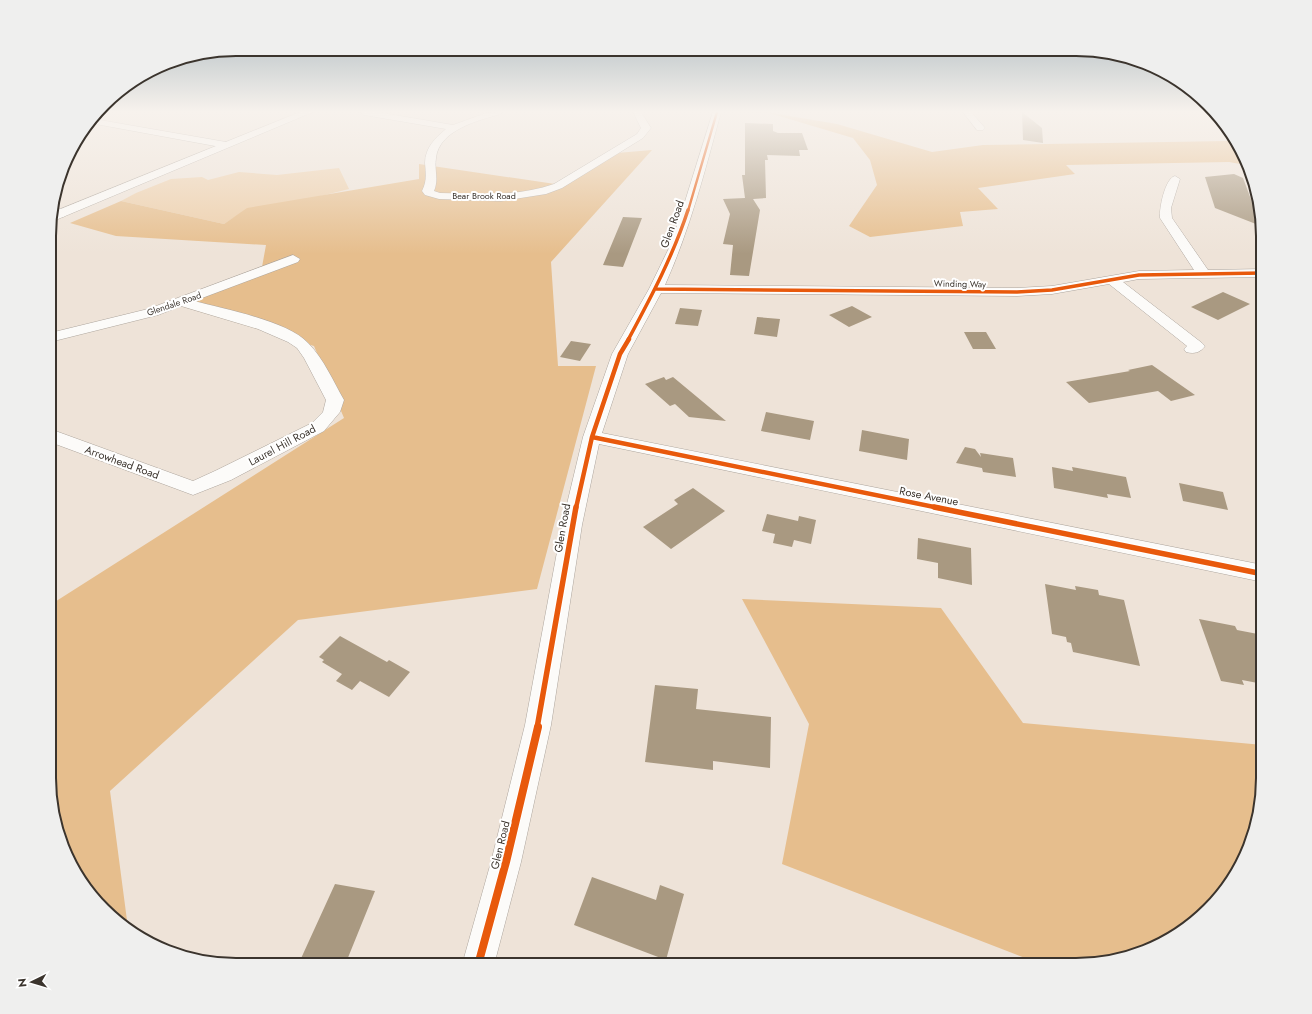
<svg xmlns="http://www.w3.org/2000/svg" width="1312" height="1014" font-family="Jost,sans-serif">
<rect width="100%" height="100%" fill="#eee3d8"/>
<path fill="#edcea9" d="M 339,168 L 349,189 L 233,218 L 224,224 L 121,201 L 136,193 L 171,179 L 202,177 L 208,180 L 239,172 L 277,175 Z"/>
<path fill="#e6be8d" d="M 734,112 L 766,112 L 837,124 L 932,152 L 983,145 L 1227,141 L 1225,130 L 1244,154 L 1246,165 L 1229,162 L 1066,165 L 1075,174 L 978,188 L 998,209 L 960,212 L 963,226 L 870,237 L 849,226 L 877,185 L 870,160 L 853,138 L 769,113 Z
M 652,150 L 551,262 L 558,366 L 596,366 L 537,589 L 298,620 L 110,791 L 128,928 L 113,919 L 68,861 L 49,790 L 50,605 L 344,418 L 314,346 L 184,307 L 262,267 L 266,245 L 116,236 L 70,223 L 121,201 L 224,224 L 247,208 L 419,179 L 419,164 L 555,184 L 605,154 Z
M 742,599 L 941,608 L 1023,723 L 1263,745 L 1263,790 L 1249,850 L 1217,901 L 1158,946 L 1076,965 L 1043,965 L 782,864 L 809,724 Z"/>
<path fill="#a99981" d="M 1022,112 L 1042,128 L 1043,143 L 1023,140 Z
M 745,123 L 773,124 L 773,131 L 778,133 L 802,133 L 808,150 L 799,150 L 800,156 L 767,155 L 768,160 L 765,160 L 766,198 L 753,199 L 760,210 L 749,276 L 730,275 L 733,245 L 723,244 L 730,214 L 723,199 L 745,198 L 742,175 L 745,175 Z
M 1234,174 L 1243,178 L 1261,226 L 1215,208 L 1205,177 Z
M 623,217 L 642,218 L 623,267 L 603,265 Z
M 1223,292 L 1250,304 L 1218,320 L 1191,307 Z
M 852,306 L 872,317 L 849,327 L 829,315 Z
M 680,308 L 702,310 L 698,326 L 675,324 Z
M 757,317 L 780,319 L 777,337 L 754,334 Z
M 964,332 L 986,332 L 996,349 L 973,349 Z
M 571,341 L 591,344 L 580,361 L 560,357 Z
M 1152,365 L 1195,395 L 1171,401 L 1158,391 L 1089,403 L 1066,382 L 1130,371 L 1128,370 Z
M 664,377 L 666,380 L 673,377 L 726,421 L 689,417 L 675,404 L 670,406 L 645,384 Z
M 766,412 L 814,421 L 810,440 L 761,431 Z
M 862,430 L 909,439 L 907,460 L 859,451 Z
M 965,447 L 975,449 L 981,457 L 980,453 L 1013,458 L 1016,477 L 983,472 L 982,468 L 956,463 Z
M 1052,467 L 1073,471 L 1072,467 L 1126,477 L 1131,498 L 1107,494 L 1108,498 L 1054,488 Z
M 1179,483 L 1223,492 L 1228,510 L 1183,501 Z
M 693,488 L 725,511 L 671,549 L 643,527 L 678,504 L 674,500 Z
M 767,514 L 798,521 L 799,516 L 816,520 L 811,544 L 794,540 L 792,547 L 773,543 L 775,534 L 762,531 Z
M 918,538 L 971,548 L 972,585 L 938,578 L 938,563 L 917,559 Z
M 1045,584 L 1076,590 L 1075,586 L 1098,590 L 1099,595 L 1124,600 L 1140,666 L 1073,652 L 1071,643 L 1067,642 L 1066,637 L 1052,634 Z
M 1199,619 L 1235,626 L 1237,630 L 1263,635 L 1263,684 L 1242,680 L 1244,685 L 1221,681 Z
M 340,636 L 387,662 L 389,660 L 410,672 L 389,697 L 360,681 L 352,690 L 336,681 L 342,674 L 322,662 L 324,660 L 319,657 Z
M 655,685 L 698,689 L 696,709 L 771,717 L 770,768 L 713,761 L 713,770 L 645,762 Z
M 592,877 L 656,900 L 660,885 L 684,894 L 666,960 L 574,925 Z
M 335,884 L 375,891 L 345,965 L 298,965 Z"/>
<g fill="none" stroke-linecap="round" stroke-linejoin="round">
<defs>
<path id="minor" d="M 360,112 L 377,112 L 453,125 L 486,113 L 502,112 L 501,114 C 479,120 439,130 436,158 C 434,170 439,179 434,191 L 440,193 C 478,194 517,197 554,184 L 637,134 L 641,128 L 633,112 L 641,112 L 651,128 L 643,138 L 562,188 L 546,194 L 501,201 L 439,199 L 425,195 L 422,191 C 427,181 426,174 425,163 C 425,148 435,138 446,129 L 364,115 Z
M 713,112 L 721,112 C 705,171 690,229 665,285 L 1017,288 L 1052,286 L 1139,271 L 1194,270 L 1160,218 C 1159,209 1165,178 1175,176 L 1180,179 L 1171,208 L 1172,218 L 1208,270 L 1263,269 L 1263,277 L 1139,279 L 1123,282 L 1202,343 L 1205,346 C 1200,353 1194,354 1186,352 L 1184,349 L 1187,346 L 1109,284 L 1052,294 L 1017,296 L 661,293 L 628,354 L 602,433 L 1263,565 L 1263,582 L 599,444 L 582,525 L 551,725 L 521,862 L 494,965 L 462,965 L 491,862 L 525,725 L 562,525 L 583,437 L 612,354 L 649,289 L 669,248 L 682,211 Z
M 963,112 L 971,112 L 985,128 L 983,130 L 977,130 Z
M 94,119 L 226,142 L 231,145 L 226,148 L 90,123 Z
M 52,207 L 67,210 L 69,213 L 63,217 L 51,213 Z
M 293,255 L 300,259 L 298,262 L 194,301 C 224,309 288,321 308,343 C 324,359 333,381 344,400 L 340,412 L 324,431 L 231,480 L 193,495 L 50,442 L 50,429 L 193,481 L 217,470 L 312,423 L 323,412 L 326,400 L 304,358 L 297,348 L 288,342 L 258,329 L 181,306 L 158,315 L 50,342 L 50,333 L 148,309 Z"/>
<path id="tertiary" d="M 300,112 L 313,112 L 51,222 L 51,213 Z"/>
</defs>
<use href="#minor" stroke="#ada59d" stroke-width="1"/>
<use href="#tertiary" stroke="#ada59d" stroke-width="1"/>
<use href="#minor" fill="#fcfbf9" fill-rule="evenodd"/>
<use href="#tertiary" fill="#fcfbf9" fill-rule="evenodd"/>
<defs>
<path id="cycleway-far4" d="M 688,211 L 717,112"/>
<path id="cycleway-far3" d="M 656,289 L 1017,292 L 1052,290 L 1139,275 L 1263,273
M 628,340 C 651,297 673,256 688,210"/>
<path id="cycleway-far2" d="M 592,437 L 939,508
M 576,508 L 592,437 L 620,354 L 629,339"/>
<path id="cycleway-far1" d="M 934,507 L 1263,574
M 537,728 L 576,507"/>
<path id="cycleway" d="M 478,965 L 506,862 L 538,727"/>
</defs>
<use href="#cycleway-far4" stroke="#fff" stroke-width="4"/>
<use href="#cycleway-far3" stroke="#fff" stroke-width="5"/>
<use href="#cycleway-far2" stroke="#fff" stroke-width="6"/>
<use href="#cycleway-far1" stroke="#fff" stroke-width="8"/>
<use href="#cycleway" stroke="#fff" stroke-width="10"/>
<use href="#cycleway-far4" stroke="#e8590c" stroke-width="2.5"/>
<use href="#cycleway-far3" stroke="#e8590c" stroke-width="3.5"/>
<use href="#cycleway-far2" stroke="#e8590c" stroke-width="4.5"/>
<use href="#cycleway-far1" stroke="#e8590c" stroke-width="5.5"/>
<use href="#cycleway" stroke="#e8590c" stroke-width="8"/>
</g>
<linearGradient id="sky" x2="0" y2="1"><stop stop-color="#a3b2b9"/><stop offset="0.44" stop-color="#f7f2ed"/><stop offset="1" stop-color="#f7f2ed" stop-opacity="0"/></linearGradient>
<rect width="1312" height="254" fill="url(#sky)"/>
<g text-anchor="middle" stroke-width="4" stroke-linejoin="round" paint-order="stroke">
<g font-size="9" fill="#3b342d" stroke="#fff">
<text x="484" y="199">Bear Brook Road</text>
<text transform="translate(960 284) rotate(1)" y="3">Winding Way</text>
<text transform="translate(174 304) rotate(-19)" y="3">Glendale Road</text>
</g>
<g font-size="11" fill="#3b342d" stroke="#fff">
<text transform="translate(672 224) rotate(-70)" y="4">Glen Road</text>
<text transform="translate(282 445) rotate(-28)" y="4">Laurel Hill Road</text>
<text transform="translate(122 462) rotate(20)" y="4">Arrowhead Road</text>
<text transform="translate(929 496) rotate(11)" y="4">Rose Avenue</text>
<text transform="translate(562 528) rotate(-80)" y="4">Glen Road</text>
<text transform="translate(500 845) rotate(-76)" y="4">Glen Road</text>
</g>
</g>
<path d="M0 0H1312V1014H0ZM236 56H1076A180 180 0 0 1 1256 236V778A180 180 0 0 1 1076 958H236A180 180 0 0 1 56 778V236A180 180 0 0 1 236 56Z" fill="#efefee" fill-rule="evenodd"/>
<path fill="none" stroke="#3b342d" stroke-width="2" d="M236 56H1076A180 180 0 0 1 1256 236V778A180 180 0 0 1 1076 958H236A180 180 0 0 1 56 778V236A180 180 0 0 1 236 56Z"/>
<g transform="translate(32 982) rotate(265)" stroke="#ffffff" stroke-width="3" paint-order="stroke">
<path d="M0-3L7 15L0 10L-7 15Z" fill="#3b342d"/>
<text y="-6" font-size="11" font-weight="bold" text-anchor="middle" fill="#3b342d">N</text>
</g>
</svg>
